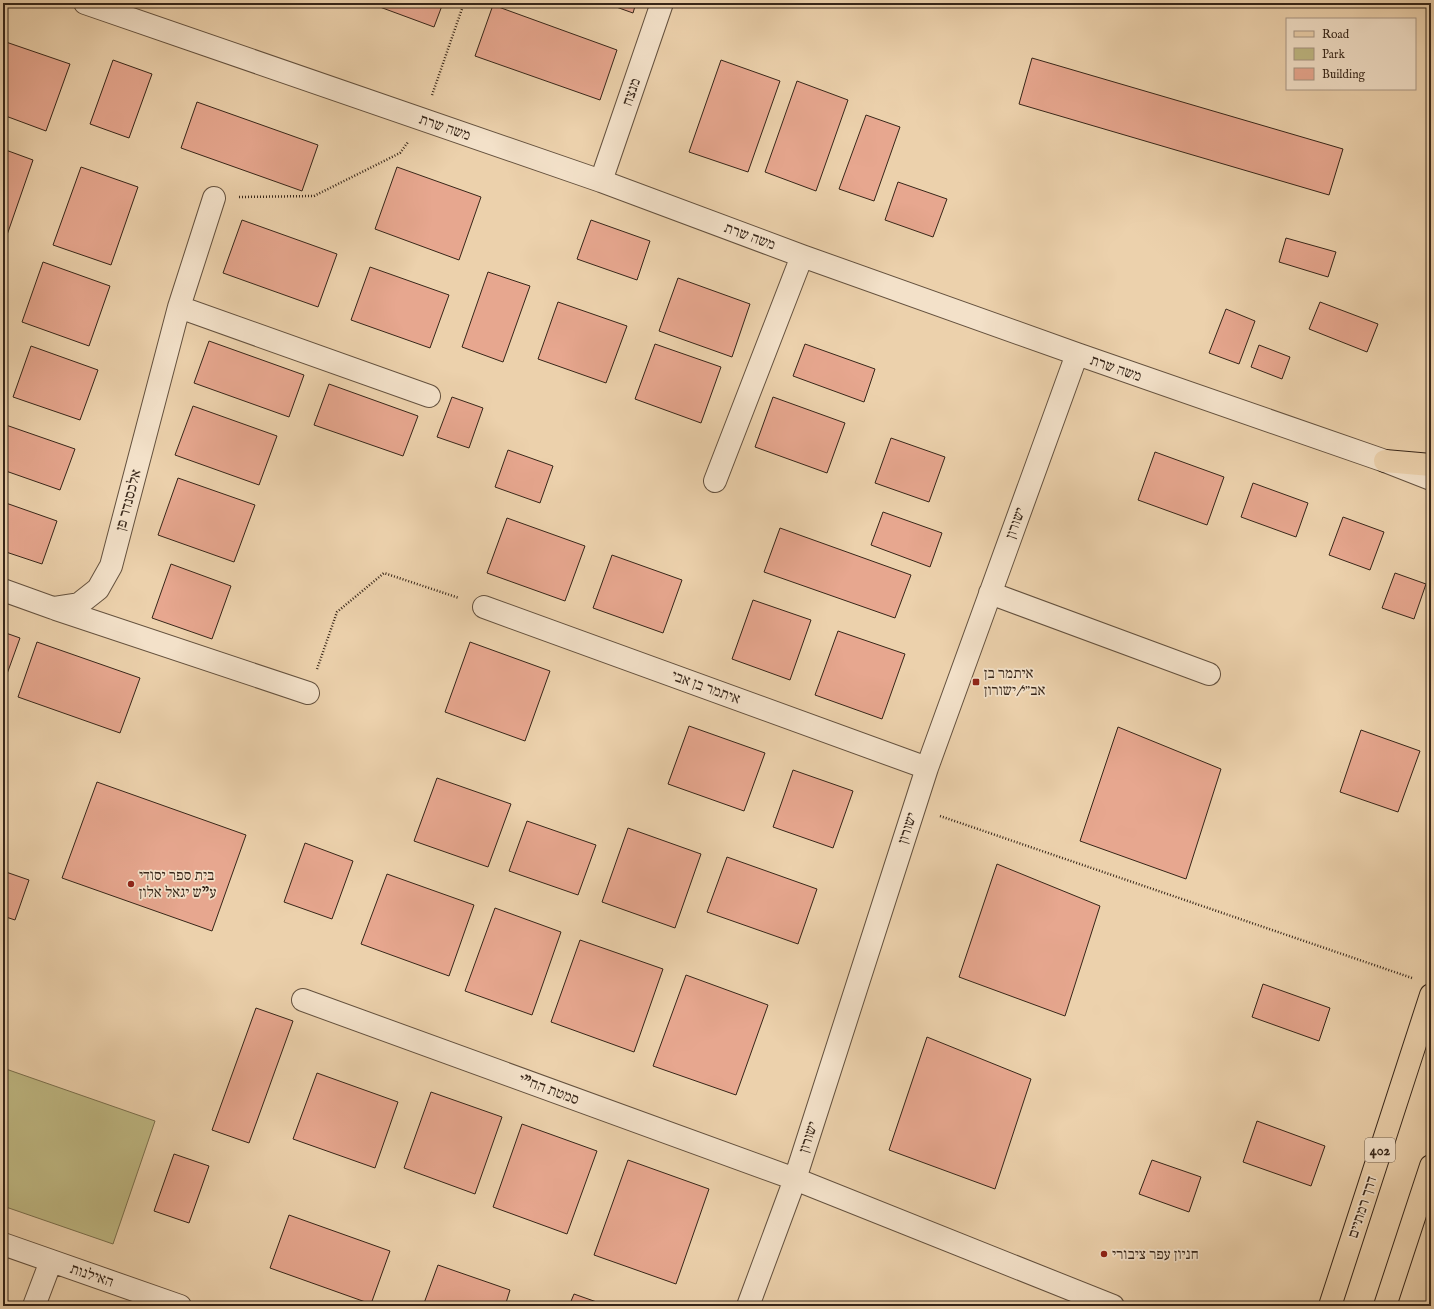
<svg xmlns="http://www.w3.org/2000/svg" width="1434" height="1309" font-family="'IM FELL English','Frank Ruhl Libre',serif">
<rect width="100%" height="100%" fill="#ecd1ac"/>
<filter id="stains"><feTurbulence type="fractalNoise" baseFrequency=".005" numOctaves="4"/><feColorMatrix values="0 0 0 0 .2 0 0 0 0 .09 0 0 0 0 .02 0 0 0 .5 -.17"/></filter>
<radialGradient id="worn" r=".72"><stop offset=".6" stop-color="#630" stop-opacity="0"/><stop offset="1" stop-color="#630" stop-opacity=".3"/></radialGradient>
<path fill="#bfb984" stroke="#7b704e" d="M 3,1068 L 155,1121 L 113,1244 L 3,1206 Z"/>
<path fill="#e7a78f" stroke="#372619" d="M 369,3 L 443,3 L 434,27 Z
M 605,3 L 636,3 L 633,13 Z
M 493,5 L 617,50 L 600,100 L 475,56 Z
M 3,41 L 70,64 L 46,131 L 3,115 Z
M 1032,58 L 1343,149 L 1329,195 L 1019,104 Z
M 113,60 L 152,74 L 129,138 L 90,124 Z
M 721,60 L 780,81 L 748,172 L 689,152 Z
M 797,81 L 848,100 L 816,191 L 765,172 Z
M 197,102 L 318,145 L 302,191 L 181,148 Z
M 866,115 L 900,127 L 874,201 L 839,189 Z
M 3,149 L 33,160 L 7,235 L 3,233 Z
M 81,167 L 138,187 L 111,265 L 53,245 Z
M 397,167 L 481,197 L 459,260 L 375,229 Z
M 898,182 L 947,199 L 933,237 L 885,220 Z
M 242,220 L 337,254 L 318,307 L 223,273 Z
M 591,220 L 650,241 L 637,280 L 577,259 Z
M 1286,238 L 1336,252 L 1328,277 L 1279,262 Z
M 43,262 L 110,286 L 89,346 L 22,322 Z
M 370,267 L 449,295 L 430,348 L 351,320 Z
M 488,272 L 530,286 L 503,362 L 462,347 Z
M 678,278 L 750,304 L 732,357 L 659,331 Z
M 558,302 L 627,326 L 606,383 L 538,359 Z
M 1320,302 L 1378,324 L 1367,352 L 1309,329 Z
M 1226,309 L 1255,321 L 1239,364 L 1209,353 Z
M 209,341 L 304,375 L 289,417 L 194,383 Z
M 655,344 L 721,367 L 701,423 L 635,399 Z
M 805,344 L 875,369 L 864,402 L 793,376 Z
M 1259,345 L 1290,357 L 1282,379 L 1251,367 Z
M 31,346 L 98,370 L 80,420 L 13,397 Z
M 329,384 L 418,416 L 403,456 L 314,425 Z
M 452,397 L 483,408 L 469,448 L 437,437 Z
M 773,397 L 845,423 L 827,473 L 755,447 Z
M 193,406 L 277,436 L 259,485 L 175,455 Z
M 3,424 L 75,449 L 60,490 L 3,470 Z
M 891,438 L 945,457 L 929,502 L 875,483 Z
M 508,450 L 553,466 L 540,503 L 495,487 Z
M 1155,452 L 1224,477 L 1207,525 L 1138,500 Z
M 178,478 L 255,505 L 234,562 L 158,535 Z
M 1253,483 L 1308,503 L 1296,537 L 1241,517 Z
M 3,502 L 57,521 L 42,564 L 3,551 Z
M 883,512 L 942,533 L 930,567 L 871,545 Z
M 1343,517 L 1384,532 L 1370,570 L 1329,555 Z
M 507,518 L 585,546 L 565,601 L 487,573 Z
M 780,528 L 911,575 L 895,618 L 764,572 Z
M 612,555 L 682,580 L 663,633 L 593,608 Z
M 171,564 L 231,586 L 212,639 L 152,618 Z
M 1395,573 L 1426,584 L 1414,619 L 1382,608 Z
M 753,600 L 811,620 L 790,680 L 732,659 Z
M 838,631 L 905,654 L 882,719 L 815,695 Z
M 3,632 L 20,638 L 3,685 Z
M 37,642 L 140,678 L 120,733 L 18,697 Z
M 470,642 L 550,671 L 525,741 L 445,712 Z
M 689,726 L 765,753 L 744,811 L 668,784 Z
M 1118,727 L 1221,769 L 1186,879 L 1080,841 Z
M 1361,730 L 1420,751 L 1398,812 L 1340,792 Z
M 793,770 L 853,791 L 833,848 L 773,827 Z
M 437,778 L 511,804 L 488,867 L 414,841 Z
M 97,782 L 246,835 L 212,931 L 62,878 Z
M 527,821 L 596,845 L 578,895 L 509,871 Z
M 628,828 L 701,854 L 675,928 L 602,902 Z
M 305,843 L 353,861 L 332,919 L 284,902 Z
M 727,857 L 817,889 L 798,944 L 707,912 Z
M 997,864 L 1100,906 L 1065,1016 L 959,977 Z
M 3,871 L 29,880 L 15,920 L 3,916 Z
M 387,874 L 474,905 L 449,976 L 361,944 Z
M 495,908 L 561,932 L 532,1015 L 465,991 Z
M 580,940 L 663,969 L 634,1052 L 551,1022 Z
M 686,975 L 768,1005 L 736,1095 L 653,1066 Z
M 1263,984 L 1330,1008 L 1319,1041 L 1252,1017 Z
M 256,1008 L 293,1021 L 249,1143 L 212,1130 Z
M 927,1037 L 1031,1079 L 995,1189 L 889,1150 Z
M 317,1073 L 398,1102 L 375,1168 L 293,1139 Z
M 431,1092 L 502,1117 L 475,1194 L 404,1168 Z
M 1257,1121 L 1325,1146 L 1311,1186 L 1243,1162 Z
M 522,1124 L 597,1151 L 567,1234 L 493,1207 Z
M 174,1154 L 209,1166 L 189,1223 L 154,1211 Z
M 628,1160 L 709,1189 L 676,1284 L 594,1255 Z
M 1152,1160 L 1201,1177 L 1189,1212 L 1139,1194 Z
M 289,1215 L 390,1251 L 371,1304 L 270,1268 Z
M 438,1265 L 510,1290 L 505,1306 L 423,1306 Z
M 574,1294 L 608,1306 L 569,1306 Z"/>
<g fill="none" stroke-linecap="round" stroke-linejoin="round">
<defs>
<path id="minor" d="M 85,3 L 601,181 L 802,256 L 1077,354 L 1385,461 L 1431,479
M 601,181 L 662,3
M 179,307 L 429,396
M 715,481 L 802,256
M 3,590 L 53,608 L 79,604 L 98,589 L 111,566 L 179,307 L 214,198
M 990,593 L 1209,674
M 484,607 L 927,768
M 56,609 L 308,693
M 303,1000 L 795,1179 L 1113,1306
M 3,1244 L 180,1306
M 34,1306 L 51,1261
M 748,1306 L 795,1179 L 927,768 L 1077,354"/>
<path id="major" d="M 1385,461 L 1431,465
M 1330,1306 L 1431,995
M 1385,1306 L 1431,1166"/>
</defs>
<use href="#minor" stroke="#64513e" stroke-width="24"/>
<use href="#major" stroke="#372619" stroke-width="24"/>
<path stroke="#372619" stroke-width="2.5" stroke-dasharray="1 2" stroke-linecap="butt" d="M 432,95 L 464,3
M 239,197 L 314,196 L 400,153 L 408,142
M 317,669 L 337,612 L 384,573 L 459,598
M 940,816 L 1412,978"/>
<use href="#minor" stroke="#f3e1c9" stroke-width="22"/>
<use href="#major" stroke="#ecd1ac" stroke-width="22"/>
</g>
<g fill="#8f2418" stroke="#f3e1c9" stroke-width="1.5">
<rect x="972" y="678" width="8" height="8" rx="2"/>
<circle cx="131" cy="884" r="4"/>
<circle cx="1104" cy="1254" r="4"/>
</g>
<g text-anchor="middle" stroke-width="3.5" stroke-linejoin="round" paint-order="stroke">
<rect fill="#f3e1c9" stroke="#6f5e4e" stroke-width="1" x="1365" y="1138" width="30" height="24" rx="3"/>
<g font-size="14" font-weight="bold" fill="#372619">
<text x="1380" y="1155">402</text>
</g>
<g font-size="15" fill="#372619" stroke="#f3e1c9">
<text transform="translate(631 92) rotate(-71)" y="5">מנצח</text>
<text transform="translate(445 127) rotate(19)" y="5">משה שרת</text>
<text transform="translate(750 236) rotate(20)" y="5">משה שרת</text>
<text transform="translate(1116 368) rotate(19)" y="5">משה שרת</text>
<text transform="translate(128 500) rotate(-75)" y="5">אלכסנדר פן</text>
<text transform="translate(1015 523) rotate(-70)" y="5">ישורון</text>
<text transform="translate(706 687) rotate(20)" y="5">איתמר בן אבי</text>
<text transform="translate(907 828) rotate(-72)" y="5">ישורון</text>
<text transform="translate(549 1089) rotate(20)" y="5">סמטת הח"י</text>
<text transform="translate(808 1137) rotate(-72)" y="5">ישורון</text>
<text transform="translate(1362 1207) rotate(-72)" y="5">דרך רמתיים</text>
<text transform="translate(92 1275) rotate(19)" y="5">האילנות</text>
</g>
<g font-size="15" fill="#372619" stroke="#f3e1c9" text-anchor="start">
<text x="984" y="678">איתמר בן<tspan x="984" dy="17">אב״י/ישורון</tspan></text>
<text x="139" y="880">בית ספר יסודי<tspan x="139" dy="17">ע"ש יגאל אלון</tspan></text>
<text x="1112" y="1259">חניון עפר ציבורי</text>
</g>
</g>
<rect width="1434" height="1309" fill="none" stroke="#ecd1ac" stroke-width="16"/>
<rect x="4" y="4" width="1426" height="1301" fill="none" stroke="#372619" stroke-width="2"/>
<rect x="8" y="8" width="1418" height="1293" fill="none" stroke="#372619"/>
<rect x="1286" y="18" width="130" height="72" fill="#f3e1c9" stroke="#a89683"/>
<rect x="1294" y="31" width="20" height="6" fill="#ecd1ac" stroke="#a89683"/>
<text x="1322" y="38" font-size="12" fill="#372619">Road</text>
<rect x="1294" y="48" width="20" height="12" fill="#bfb984" stroke="#a89683"/>
<text x="1322" y="58" font-size="12" fill="#372619">Park</text>
<rect x="1294" y="68" width="20" height="12" fill="#e7a78f" stroke="#a89683"/>
<text x="1322" y="78" font-size="12" fill="#372619">Building</text>
<rect width="100%" height="100%" filter="url(#stains)"/>
<rect width="100%" height="100%" fill="url(#worn)"/>
</svg>
